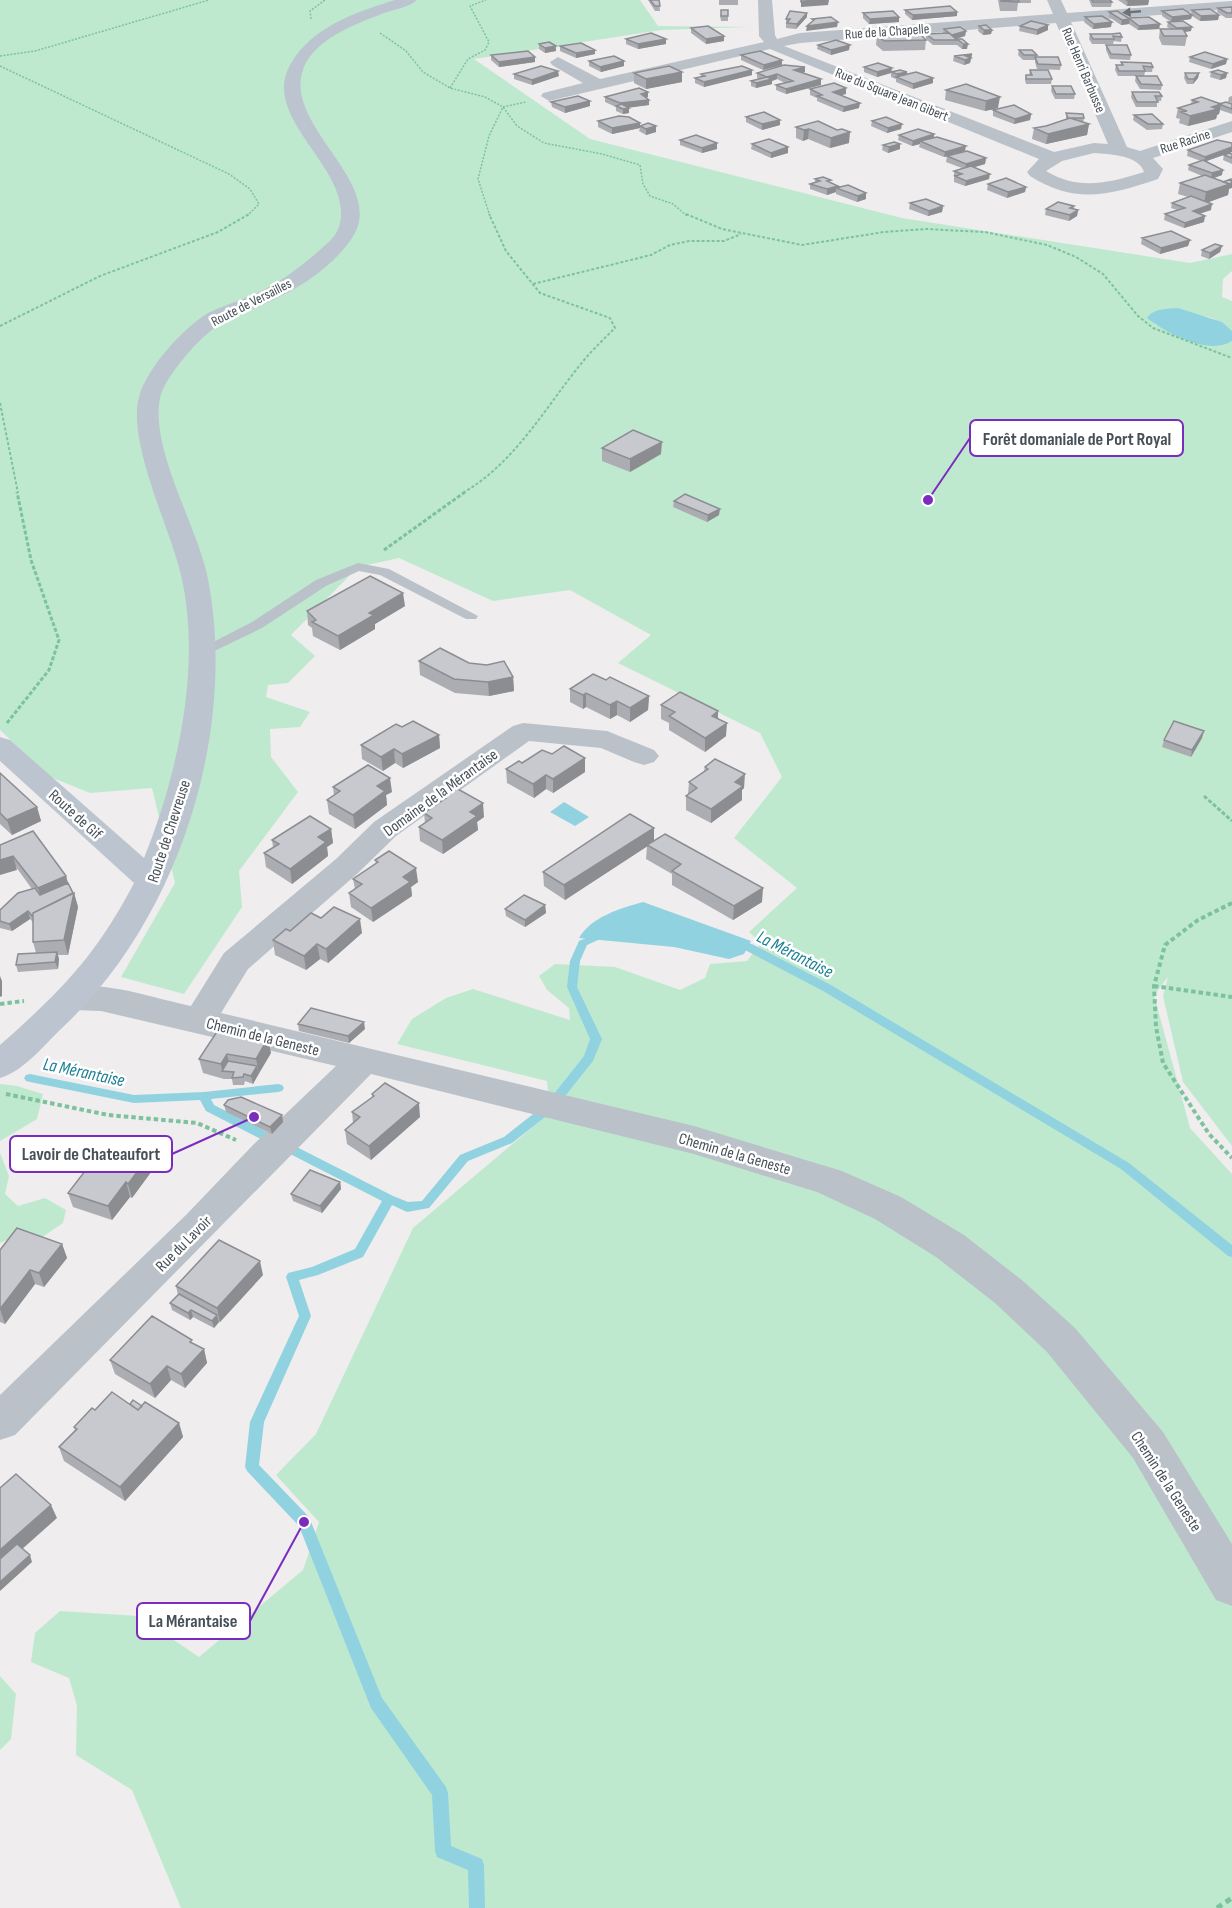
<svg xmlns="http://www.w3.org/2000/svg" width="1232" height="1908" font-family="'Sofia Sans Condensed',sans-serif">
<rect width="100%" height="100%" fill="#efeded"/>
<path fill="#bfe9cf" d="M 0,0 L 640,0 L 658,26 L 749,27 L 661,30 L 474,59 L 590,139 L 902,218 L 1190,263 L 1232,254 L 1232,271 L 1223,279 L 1222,297 L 1232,301 L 1232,331 C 1203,306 1187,317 1154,324 L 1203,344 L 1232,341 L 1232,1146 L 1183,1082 L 1163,996 L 1168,977 L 1154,995 L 1190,1128 L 1232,1174 L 1232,1557 L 1177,1456 L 884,1194 L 548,1094 L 547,1081 L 397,1044 L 412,1019 L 446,998 L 473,989 L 570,1020 L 569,1008 L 547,990 L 539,976 L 555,964 L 615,967 L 680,990 L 705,978 L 710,964 L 747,961 L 761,943 L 749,932 L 797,888 L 734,838 L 782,777 L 760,733 L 618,663 L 651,635 L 570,590 L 493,601 L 399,558 L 358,567 L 291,635 L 315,656 L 288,683 L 268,685 L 266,697 L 310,712 L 300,727 L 270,729 L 271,757 L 298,792 L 239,871 L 242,907 L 184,994 L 121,977 L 175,883 L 152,788 L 90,793 L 48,776 L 0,730 Z
M 0,1084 L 17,1086 L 43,1094 L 37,1119 L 0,1141 Z
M 548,1114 L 815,1183 L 965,1266 L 1108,1409 L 1232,1602 L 1232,1908 L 181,1908 L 132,1790 L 76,1755 L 77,1706 L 69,1678 L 31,1662 L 35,1633 L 60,1611 L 138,1616 L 199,1657 L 303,1570 L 319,1522 L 276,1475 L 316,1434 L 413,1228 Z
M 0,1153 L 9,1176 L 5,1194 L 18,1206 L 45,1198 L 66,1210 L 63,1223 L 44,1236 L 13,1237 L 0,1243 Z
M 0,1676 L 16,1694 L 11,1739 L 0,1750 Z"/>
<path fill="#91d2e1" d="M 1178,308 L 1222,322 L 1232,331 L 1232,341 C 1209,356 1166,333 1147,318 C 1154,308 1167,309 1178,308 Z
M 564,802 L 589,817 L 575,826 L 550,812 Z
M 643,902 L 751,941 L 744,954 L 729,959 L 674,947 L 579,938 C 591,917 621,908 643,902 Z"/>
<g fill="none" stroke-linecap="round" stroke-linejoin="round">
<path fill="#91d2e1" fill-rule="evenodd" d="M 605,930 L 610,933 L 609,935 L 587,945 L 580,961 L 577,987 L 602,1039 L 593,1061 L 554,1110 L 512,1143 L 468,1161 L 429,1208 L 407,1212 L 392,1205 L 363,1257 L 318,1275 L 299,1280 L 311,1316 L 264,1422 L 259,1465 L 309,1517 L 382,1698 L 446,1787 L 448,1793 L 451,1846 L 482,1859 L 484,1865 L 485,1908 L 469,1908 L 468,1870 L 437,1857 L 435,1851 L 432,1795 L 371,1708 L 299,1526 L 247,1471 L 245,1467 L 250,1422 L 299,1316 L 286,1277 L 288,1273 L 312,1267 L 355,1249 L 382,1201 L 206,1111 L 200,1100 L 134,1103 L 30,1082 L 26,1081 L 24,1078 L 26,1075 L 30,1074 L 134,1095 L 204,1092 L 278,1084 L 282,1085 L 284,1088 L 282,1091 L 278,1092 L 211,1099 L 214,1105 L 393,1196 L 408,1202 L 422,1201 L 460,1155 L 504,1137 L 546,1104 L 584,1056 L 590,1039 L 567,987 L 570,961 L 579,941 Z
M 734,940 L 752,944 L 831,985 L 1129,1163 L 1232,1245 L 1232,1257 L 1228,1256 L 1121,1169 L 823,991 L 745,950 L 730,947 L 729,944 L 730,941 Z"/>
<path stroke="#7cc29e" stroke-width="1.5" stroke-dasharray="2 1.5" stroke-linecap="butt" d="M 311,19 L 310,11 L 325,0
M 380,33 L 406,51 L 423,72 L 450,88 L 485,97 L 503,107 L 517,126 L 544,143 L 602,154 L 640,165 L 643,184 L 650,196 L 673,204 L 687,216
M 0,56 L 35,51 L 209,0
M 0,66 L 229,174 L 250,189 L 259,204 L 247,216
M 450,88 L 468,59 L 485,50 L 489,42 L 470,6 L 486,0
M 503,107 L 526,102
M 490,216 L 478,179 L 489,136 L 503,107"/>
<path stroke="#7cc29e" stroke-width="2" stroke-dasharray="3 2" stroke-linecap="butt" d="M 686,214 L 722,229 L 802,245 L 884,232 L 926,229 L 985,232 L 1047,245 L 1076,257 L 1103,274 L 1138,316 L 1153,328 L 1232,358
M 533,284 L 651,255 L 670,245 L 689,241 L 724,241 L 741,234
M 0,326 L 100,276 L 218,232 L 249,214
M 0,403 L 18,493
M 463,493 C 515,462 543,411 580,365 C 590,352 603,340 615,328 L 610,318 L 540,293 L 506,251 L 489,214"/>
<path stroke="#7cc29e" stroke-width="3" stroke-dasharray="4 2" stroke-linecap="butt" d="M 384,550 L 465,492
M 7,723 L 49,670 L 59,640 L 31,560 L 17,492
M 1204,796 L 1232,821"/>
<path stroke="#7cc29e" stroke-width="4" stroke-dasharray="4.5 3" stroke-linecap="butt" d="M 1232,903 L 1198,920 L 1165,945 L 1154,986 L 1156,1027 L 1163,1063 L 1209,1134 L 1232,1158
M 1154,986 L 1232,997
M 0,1004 L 24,1001
M 6,1094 L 108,1115 L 197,1123 L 236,1140"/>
<path stroke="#7cc29e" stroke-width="5" stroke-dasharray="6 4.5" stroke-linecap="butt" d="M 1217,1908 L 1232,1898"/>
<path fill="#bac1c8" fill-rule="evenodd" d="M 358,563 L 389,569 L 478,616 L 476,619 L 466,619 L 380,575 L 359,571 L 326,586 L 262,628 L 206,655 L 201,656 L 194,652 L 252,622 L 316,580 Z"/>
<path fill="#bac1c8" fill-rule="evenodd" d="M 758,0 L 772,0 L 775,35 L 777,39 L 800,33 L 1053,14 L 1047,0 L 1061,0 L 1067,13 L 1232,1 L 1232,9 L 1071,22 L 1127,147 L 1140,151 L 1232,121 L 1232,132 L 1153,158 L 1163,169 L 1158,179 C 1110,195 1076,205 1030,176 L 1027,172 L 1039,159 L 770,49 L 549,101 L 541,96 L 543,93 L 583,83 L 552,65 L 550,62 L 558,57 L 600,79 L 764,42 L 759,36 ZM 1056,23 L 1108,144 L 1094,143 L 1054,152 L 784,46 L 800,43 ZM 1094,153 C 1109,154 1139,155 1144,172 C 1109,183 1079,191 1046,171 L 1062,161 Z
M 523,723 L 607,731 L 654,750 L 659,756 L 654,762 L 644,765 L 634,762 L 601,748 L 529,741 L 396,836 L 358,873 L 248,969 L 221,1013 L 694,1126 L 842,1171 L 901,1197 L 964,1235 L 1023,1281 L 1075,1328 L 1163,1432 L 1232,1544 L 1232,1606 L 1216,1600 L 1133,1458 L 1047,1352 L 995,1303 L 936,1257 L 875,1219 L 817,1192 L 694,1154 L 371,1074 L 15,1435 L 0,1440 L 0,1395 L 186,1215 L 254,1144 L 336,1066 L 101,1011 L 73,1010 L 61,1006 L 56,998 L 61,990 C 101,978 151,998 191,1006 L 224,953 L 336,859 L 374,822 L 513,726 Z"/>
<path fill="#bcc5cf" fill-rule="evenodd" d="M 395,0 L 417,0 C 409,7 397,9 387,12 C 358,23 311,39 302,73 C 287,129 388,185 352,238 C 334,265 302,287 273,300 C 257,308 239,313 224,322 C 206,332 192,348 180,363 C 172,373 163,386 160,398 C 150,450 198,527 208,579 C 238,735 177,921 62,1028 C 44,1045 24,1071 0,1078 L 0,1045 C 61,991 96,956 134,883 L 0,761 L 0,737 L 10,740 L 144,858 C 178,774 202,665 181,575 C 170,528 127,442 139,397 C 146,369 183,328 208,313 C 224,305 241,300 257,293 C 281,282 302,266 322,248 C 330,241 338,234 340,223 C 352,168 260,119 290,65 C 311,27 356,12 395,0 Z"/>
</g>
<path fill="#abadb2" d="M 648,0 L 659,0 L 660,11 L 655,11 Z
M 719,0 L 738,0 L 738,5 L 719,5 Z
M 998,0 L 1031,0 L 1031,3 L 1018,3 L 1017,11 L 1000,11 Z
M 1089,0 L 1110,0 L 1112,2 L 1111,7 L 1092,7 Z
M 1118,0 L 1149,0 L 1148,5 L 1127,6 Z
M 1232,7 L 1232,18 L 1226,18 L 1217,12 L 1218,8 Z
M 905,10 L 957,12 L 957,16 L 912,20 L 905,14 Z
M 1192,10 L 1219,15 L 1218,20 L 1200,21 L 1192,16 L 1191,19 L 1171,22 L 1162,16 L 1162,11 L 1191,14 Z
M 1109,12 L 1128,18 L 1160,24 L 1159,29 L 1138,30 L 1129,24 L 1121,25 L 1109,17 Z
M 807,13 L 807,17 L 796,29 L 786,28 L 786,19 Z
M 863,13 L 899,22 L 869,24 L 863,18 Z
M 720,15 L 728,16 L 728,21 L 721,21 Z
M 1085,17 L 1111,27 L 1093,29 L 1084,22 Z
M 1168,22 L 1191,31 L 1185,32 L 1187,36 L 1185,46 L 1162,45 L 1159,38 L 1160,29 L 1171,29 L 1167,27 Z
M 1048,25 L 1048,30 L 1037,35 L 1019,31 L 1020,26 Z
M 979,26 L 992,30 L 991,34 L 983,35 L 978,31 Z
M 691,28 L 724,41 L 706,44 L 691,33 Z
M 944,29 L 966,31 L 965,36 L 956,39 L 967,49 L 962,49 L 957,45 L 933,45 L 926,39 L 926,34 L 943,33 Z
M 1090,34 L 1122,37 L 1121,42 L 1114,41 L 1113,44 L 1092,44 L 1089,39 Z
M 877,35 L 926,40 L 925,50 L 883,51 L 876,45 Z
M 626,39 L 666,44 L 638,49 L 626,44 Z
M 539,44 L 556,51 L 545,53 L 539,49 Z
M 818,45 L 849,50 L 831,55 L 817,49 Z
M 1106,45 L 1131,55 L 1130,60 L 1110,59 L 1106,50 Z
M 560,46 L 595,50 L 595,54 L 576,58 L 560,51 Z
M 1019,50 L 1037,55 L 1037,57 L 1061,65 L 1060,70 L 1037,69 L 1035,62 L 1035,60 L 1023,60 L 1018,55 Z
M 972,54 L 970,63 L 964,65 L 953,61 L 954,56 Z
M 491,55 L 535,62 L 499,67 L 491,60 Z
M 741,55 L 782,60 L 782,65 L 763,70 L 741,60 Z
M 1190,57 L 1227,59 L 1226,64 L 1211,69 L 1189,62 Z
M 589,61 L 624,66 L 601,72 L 589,66 Z
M 1121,62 L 1153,67 L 1152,72 L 1145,72 L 1144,76 L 1162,85 L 1161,90 L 1140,89 L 1135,81 L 1136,76 L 1118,76 L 1115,70 L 1116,65 L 1121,65 Z
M 805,67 L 805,72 L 802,73 L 821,85 L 786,94 L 776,90 L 776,85 L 785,83 L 777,79 L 772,81 L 772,84 L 756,88 L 751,86 L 751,81 L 759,79 L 757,78 L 757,73 Z
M 864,67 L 892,68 L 891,72 L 907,74 L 933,83 L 913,89 L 896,82 L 896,79 L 891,77 L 891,73 L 877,77 L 864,72 Z
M 1030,70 L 1052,79 L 1051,84 L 1026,84 L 1025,80 L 1026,75 L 1029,75 Z
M 682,72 L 682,82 L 646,89 L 634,83 L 634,73 Z
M 1211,72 L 1227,73 L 1226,78 L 1220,80 L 1210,77 Z
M 1185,73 L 1199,73 L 1198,78 L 1193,84 L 1187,84 L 1184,78 Z
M 514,74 L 559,76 L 532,85 L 514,79 Z
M 701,74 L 752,75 L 704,87 L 695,83 L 695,78 L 701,77 Z
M 966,84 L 998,108 L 985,111 L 945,100 L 946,90 Z
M 1052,86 L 1075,94 L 1074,99 L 1055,99 L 1051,91 Z
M 846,88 L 846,94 L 841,95 L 859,108 L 843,112 L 817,101 L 817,98 L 810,95 L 810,89 Z
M 648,92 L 648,97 L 646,98 L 649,105 L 629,107 L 629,113 L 623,114 L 616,111 L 616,107 L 605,102 L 605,97 Z
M 1132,92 L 1162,96 L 1161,101 L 1157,101 L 1157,107 L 1136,107 L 1131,97 Z
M 1232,96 L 1232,103 L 1228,102 L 1229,97 Z
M 1192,100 L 1232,104 L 1232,114 L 1220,110 L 1219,114 L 1217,115 L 1216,119 L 1188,126 L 1179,123 L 1180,119 L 1176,118 L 1178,108 L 1191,104 Z
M 551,102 L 590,106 L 565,113 L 552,107 Z
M 993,110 L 1031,114 L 1030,120 L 1014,124 L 993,116 Z
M 1066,113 L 1084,118 L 1083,123 L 1089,124 L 1087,135 L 1046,144 L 1032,139 L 1034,128 L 1046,126 L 1066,119 Z
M 1134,115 L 1163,124 L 1162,129 L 1147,130 L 1133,120 Z
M 746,117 L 780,125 L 762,130 L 746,122 Z
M 598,121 L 640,126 L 656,132 L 646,135 L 639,131 L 640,128 L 612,134 L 598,127 Z
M 818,121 L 849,143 L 830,148 L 808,139 L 803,141 L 796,138 L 796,127 Z
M 872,121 L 901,129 L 887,133 L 871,126 Z
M 934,134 L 934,138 L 965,151 L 944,157 L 919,147 L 920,144 L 912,146 L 898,140 L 899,135 Z
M 680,140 L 717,149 L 702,153 L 680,145 Z
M 1232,143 L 1232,152 L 1206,161 L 1222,175 L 1214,178 L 1229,189 L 1228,195 L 1207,202 L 1211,210 L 1200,214 L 1204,222 L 1184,228 L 1164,220 L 1165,214 L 1177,210 L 1171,208 L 1172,203 L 1188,197 L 1178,194 L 1180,183 L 1202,176 L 1188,170 L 1189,165 L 1201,161 L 1187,156 L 1188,150 Z
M 752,144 L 788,147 L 788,153 L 771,158 L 751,149 Z
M 900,144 L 900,149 L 888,153 L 882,150 L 883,145 Z
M 1232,154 L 1232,164 L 1223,160 L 1224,155 Z
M 947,156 L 986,158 L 985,164 L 974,167 L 989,179 L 965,186 L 954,182 L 954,171 L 962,168 L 946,162 Z
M 815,179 L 830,182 L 838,186 L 838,188 L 866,199 L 857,202 L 836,194 L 836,192 L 827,195 L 810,189 L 810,184 L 815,182 Z
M 988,184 L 1026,187 L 1025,192 L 1007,198 L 987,190 Z
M 910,203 L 943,206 L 942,212 L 928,216 L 909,209 Z
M 1074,206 L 1074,209 L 1078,210 L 1077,216 L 1069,221 L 1045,215 L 1046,209 Z
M 1142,238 L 1190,240 L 1188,246 L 1160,254 L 1141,244 Z
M 1222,246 L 1220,252 L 1209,259 L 1201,256 L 1202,250 Z
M 602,448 L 661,454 L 630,472 L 602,461 Z
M 674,501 L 719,515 L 707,522 L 673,507 Z
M 405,606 L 375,624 L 375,629 L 340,650 L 313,636 L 312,628 L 308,625 L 307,611 Z
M 419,661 L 469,663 L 513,677 L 514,691 L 489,696 L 455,693 L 420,675 Z
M 606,680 L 649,696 L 648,710 L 630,722 L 617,715 L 610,719 L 586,707 L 583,709 L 570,702 L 570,689 Z
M 661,705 L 718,711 L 718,718 L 726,736 L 705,752 L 669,730 L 669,723 L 661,719 Z
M 402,727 L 439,735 L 440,748 L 403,768 L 395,763 L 383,771 L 362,759 L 361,745 Z
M 1202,738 L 1191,757 L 1162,747 L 1164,740 Z
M 585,758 L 585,772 L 553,793 L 546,789 L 534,798 L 507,783 L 506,769 L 522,763 Z
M 705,767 L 744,788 L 742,790 L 742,800 L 711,823 L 686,810 L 686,796 L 688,794 L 689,782 L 704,771 Z
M 0,773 L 37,807 L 41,821 L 12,835 L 0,824 Z
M 333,787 L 392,792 L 386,795 L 387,805 L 355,829 L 329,814 L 327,800 L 334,795 Z
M 442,796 L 484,817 L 477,822 L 478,830 L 443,854 L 420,841 L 419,827 L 425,823 L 424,813 L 443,800 Z
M 331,829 L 333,843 L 327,847 L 328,856 L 292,884 L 266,867 L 264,853 L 273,847 L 272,840 Z
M 654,841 L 762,902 L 733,920 L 672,885 L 672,874 L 646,859 L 647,846 L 565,900 L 544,886 L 543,872 Z
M 0,845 L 66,876 L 68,883 L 73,893 L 74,893 L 78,907 L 68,955 L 58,955 L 59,959 L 58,969 L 18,972 L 16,965 L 36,953 L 33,942 L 33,922 L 30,919 L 12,931 L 0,928 L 0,910 L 32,889 Z
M 375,860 L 418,882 L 411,887 L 412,896 L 373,922 L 351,907 L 349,893 L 355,889 L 353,879 L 376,864 Z
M 545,905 L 546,913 L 525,927 L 506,916 L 505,909 Z
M 290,931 L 362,933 L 328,963 L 320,959 L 306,970 L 275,955 L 273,940 Z
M 298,1024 L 365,1029 L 349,1043 L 299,1031 Z
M 220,1027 L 271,1053 L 253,1084 L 245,1081 L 244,1085 L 233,1085 L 232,1079 L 224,1079 L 203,1073 L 199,1059 Z
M 372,1094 L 420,1117 L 371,1160 L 347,1144 L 345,1130 L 353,1123 L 352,1112 L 372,1097 Z
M 224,1105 L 282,1115 L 283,1122 L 272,1134 L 226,1112 Z
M 154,1168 L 132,1198 L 130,1197 L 112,1220 L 73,1207 L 68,1193 Z
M 340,1182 L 341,1189 L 322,1213 L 293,1201 L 291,1194 Z
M 62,1244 L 67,1258 L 44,1287 L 35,1284 L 5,1324 L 0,1322 L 0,1250 Z
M 263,1275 L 220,1322 L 219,1322 L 214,1328 L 193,1317 L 190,1320 L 172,1310 L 170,1303 L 178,1295 L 176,1286 Z
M 193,1343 L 204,1349 L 207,1363 L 185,1388 L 171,1380 L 155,1398 L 115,1374 L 110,1360 Z
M 130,1404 L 142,1406 L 179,1423 L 183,1437 L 125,1501 L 64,1461 L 59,1447 L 75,1430 L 74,1427 L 95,1410 Z"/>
<path fill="#8b8d91" d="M 829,0 L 828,5 L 801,7 L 801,2 Z
M 1149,0 L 1148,5 L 1127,6 L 1128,1 Z
M 957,12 L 957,16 L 912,20 L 913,15 Z
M 807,13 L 807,17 L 796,29 L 797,24 Z
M 1192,15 L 1191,19 L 1171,22 L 1172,17 Z
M 1219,15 L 1218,20 L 1200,21 L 1201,16 Z
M 899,17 L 899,22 L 869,24 L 870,19 Z
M 1130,19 L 1129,24 L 1121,25 L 1122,20 Z
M 838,22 L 837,27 L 806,31 L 807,26 Z
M 1112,22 L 1111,27 L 1093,29 L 1094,24 Z
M 1160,24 L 1159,29 L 1138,30 L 1139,26 Z
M 1048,25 L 1048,30 L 1037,35 L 1037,30 Z
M 1192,27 L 1191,31 L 1176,33 L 1177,28 Z
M 984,30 L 992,30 L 991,34 L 983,35 Z
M 966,31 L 965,36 L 951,40 L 952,35 Z
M 724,36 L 724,41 L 706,44 L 706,39 Z
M 666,39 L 666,44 L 638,49 L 638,44 Z
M 963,44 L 968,44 L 967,49 L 962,49 Z
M 850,45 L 849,50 L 831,55 L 831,50 Z
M 556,46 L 556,51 L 545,53 L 545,48 Z
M 595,50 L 595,54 L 576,58 L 576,53 Z
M 972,54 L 970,63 L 964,65 L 966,56 Z
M 535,57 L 535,62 L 499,67 L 499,62 Z
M 1227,59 L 1226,64 L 1211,69 L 1213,64 Z
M 782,60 L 782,65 L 763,70 L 764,65 Z
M 624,61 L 624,66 L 601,72 L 600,67 Z
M 805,67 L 805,72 L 793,75 L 794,70 Z
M 892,68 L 891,73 L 877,77 L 877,72 Z
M 752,70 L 752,75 L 704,87 L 704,82 Z
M 558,71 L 559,76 L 532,85 L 532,80 Z
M 682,72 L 682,82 L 646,89 L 646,79 Z
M 907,72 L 906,77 L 897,77 L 897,74 Z
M 1199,73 L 1198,78 L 1193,84 L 1194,79 Z
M 1227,73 L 1226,78 L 1220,80 L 1221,75 Z
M 777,74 L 777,79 L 772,81 L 772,84 L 756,88 L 756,83 L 767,77 Z
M 933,78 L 933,83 L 913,89 L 913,84 Z
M 821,79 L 821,85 L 786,94 L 786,89 Z
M 846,88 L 846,94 L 833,97 L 833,92 Z
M 648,92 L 648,97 L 641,99 L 641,94 Z
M 1000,97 L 998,108 L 985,111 L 986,101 Z
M 649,100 L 649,105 L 620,109 L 620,103 Z
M 590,101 L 590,106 L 565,113 L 565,107 Z
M 860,103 L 859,108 L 843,112 L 844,107 Z
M 1221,104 L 1219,114 L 1217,115 L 1216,119 L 1188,126 L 1190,116 Z
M 629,108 L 629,113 L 623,114 L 623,109 Z
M 1031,114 L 1030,120 L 1014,124 L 1015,119 Z
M 780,120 L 780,125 L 762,130 L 762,124 Z
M 633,123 L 640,123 L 640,128 L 612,134 L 612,128 Z
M 902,124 L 901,129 L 887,133 L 888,128 Z
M 1089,124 L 1087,135 L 1046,144 L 1048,134 Z
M 656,126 L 656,132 L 646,135 L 646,129 Z
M 809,129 L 808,139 L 803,141 L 804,130 Z
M 850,132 L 849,143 L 830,148 L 831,138 Z
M 934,134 L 934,140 L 920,141 L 920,144 L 912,146 L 913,141 Z
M 717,143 L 717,149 L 702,153 L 702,148 Z
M 900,144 L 900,149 L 888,153 L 889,147 Z
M 966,146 L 965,151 L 944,157 L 945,152 Z
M 788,147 L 788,153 L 771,158 L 771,153 Z
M 1232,147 L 1232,152 L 1204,162 L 1205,157 Z
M 986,158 L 985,164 L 965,170 L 966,164 Z
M 1223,170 L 1222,175 L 1211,179 L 1212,173 Z
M 990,174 L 989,179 L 965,186 L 966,181 Z
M 1232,183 L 1232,188 L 1229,189 L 1228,195 L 1204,204 L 1206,192 Z
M 838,186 L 838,189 L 836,188 L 836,192 L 827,195 L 827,189 Z
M 1026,187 L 1025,192 L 1007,198 L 1008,192 Z
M 866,193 L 866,199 L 857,202 L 858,196 Z
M 1212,204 L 1211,210 L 1191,216 L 1193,211 Z
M 943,206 L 942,212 L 928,216 L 929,211 Z
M 1078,210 L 1077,216 L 1069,221 L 1070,215 Z
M 1205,216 L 1204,222 L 1184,228 L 1185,223 Z
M 1190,240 L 1188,246 L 1160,254 L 1161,248 Z
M 1222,246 L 1220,252 L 1209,259 L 1210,253 Z
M 662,442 L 661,454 L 630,472 L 630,459 Z
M 720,509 L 719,515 L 707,522 L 708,515 Z
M 403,593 L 405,606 L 375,624 L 375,629 L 340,650 L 338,636 L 369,613 Z
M 513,677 L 514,691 L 489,696 L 488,682 Z
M 586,693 L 586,707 L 583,709 L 583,695 Z
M 649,696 L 648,710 L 630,722 L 630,708 Z
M 617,701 L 617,715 L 610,719 L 610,705 Z
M 718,711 L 718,725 L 712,716 Z
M 727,723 L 726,736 L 705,752 L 705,738 Z
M 1204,731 L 1202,738 L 1191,757 L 1192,750 Z
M 439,735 L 440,748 L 403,768 L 402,754 Z
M 394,749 L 395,763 L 383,771 L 381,757 Z
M 585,758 L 585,772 L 553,793 L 553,779 Z
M 745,774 L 744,788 L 742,790 L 742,800 L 711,823 L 711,809 L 735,782 Z
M 546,775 L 546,789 L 534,798 L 533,784 Z
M 390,778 L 392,792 L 386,795 L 387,805 L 355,829 L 353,815 L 377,786 Z
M 483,803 L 484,817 L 477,822 L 478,830 L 443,854 L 442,840 L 470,812 Z
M 37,807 L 41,821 L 12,835 L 7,820 Z
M 654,828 L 654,842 L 565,900 L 564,885 Z
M 331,829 L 333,843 L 327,847 L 328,856 L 292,884 L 290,869 L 318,837 Z
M 13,856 L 17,870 L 0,875 L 0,860 Z
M 416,868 L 418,882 L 411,887 L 412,896 L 373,922 L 371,908 L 403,877 Z
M 66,876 L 70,891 L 42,902 L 38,888 Z
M 763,888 L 762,902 L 733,920 L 734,906 Z
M 74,893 L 78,907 L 68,955 L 64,940 Z
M 545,905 L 546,913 L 525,927 L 525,920 Z
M 28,911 L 30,919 L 12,931 L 9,924 Z
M 360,919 L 362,933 L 328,963 L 326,949 Z
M 317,944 L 320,959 L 306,970 L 304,956 Z
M 57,952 L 59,959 L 58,969 L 55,962 Z
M 0,976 L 2,981 L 2,996 L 0,997 Z
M 364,1022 L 365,1029 L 349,1043 L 348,1036 Z
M 268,1038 L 271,1053 L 259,1073 L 256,1059 Z
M 227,1054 L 230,1068 L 222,1071 L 221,1064 Z
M 257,1066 L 259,1073 L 253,1084 L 251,1076 Z
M 419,1103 L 420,1117 L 371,1160 L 369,1146 Z
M 282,1115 L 283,1122 L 272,1134 L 270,1127 Z
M 151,1154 L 154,1168 L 132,1198 L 128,1184 Z
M 126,1182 L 130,1197 L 112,1220 L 108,1206 Z
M 340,1182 L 341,1189 L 322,1213 L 320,1206 Z
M 62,1244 L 67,1258 L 44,1287 L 39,1273 Z
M 260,1261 L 263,1275 L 220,1322 L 217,1308 Z
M 30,1270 L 35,1284 L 5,1324 L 0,1309 Z
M 191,1310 L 193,1317 L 190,1320 L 188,1313 Z
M 217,1315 L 219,1322 L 214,1328 L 212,1321 Z
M 204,1349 L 207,1363 L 185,1388 L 181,1374 Z
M 167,1366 L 171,1380 L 155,1398 L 150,1384 Z
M 179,1423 L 183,1437 L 125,1501 L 120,1487 Z
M 51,1505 L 57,1518 L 2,1567 L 0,1564 L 0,1550 Z
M 30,1555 L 32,1562 L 0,1591 L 0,1582 Z"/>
<path fill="#c7c9cf" stroke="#8b8d91" stroke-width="1.5" d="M 650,0 L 659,0 L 660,6 L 655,6 Z
M 801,0 L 829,0 L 801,2 Z
M 1001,0 L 1018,0 L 1019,2 L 1001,1 Z
M 1092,0 L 1110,0 L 1112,2 L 1093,2 Z
M 1126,0 L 1146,0 L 1128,1 Z
M 950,6 L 957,12 L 913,15 L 905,10 Z
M 1232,7 L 1232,13 L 1227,13 L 1218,8 Z
M 1183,9 L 1192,15 L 1172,17 L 1162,11 Z
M 1210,9 L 1219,15 L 1201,16 L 1192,10 Z
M 721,10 L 728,10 L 728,16 L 721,16 Z
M 790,11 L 807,13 L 797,24 L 787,23 L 790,19 L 786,19 Z
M 893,11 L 899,17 L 870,19 L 863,13 Z
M 1117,11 L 1128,18 L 1149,17 L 1160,24 L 1139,26 L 1130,19 L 1122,20 L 1109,12 Z
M 1102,16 L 1112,22 L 1094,24 L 1085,17 Z
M 831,17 L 838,22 L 807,26 L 814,20 L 812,19 Z
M 1031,21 L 1048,25 L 1037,30 L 1020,26 Z
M 1183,21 L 1192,27 L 1177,28 L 1168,22 Z
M 986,25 L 992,30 L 984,30 L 979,26 Z
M 708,26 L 724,36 L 706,39 L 691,28 Z
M 960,27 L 966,31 L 952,35 L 944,29 Z
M 1160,29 L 1183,29 L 1187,36 L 1164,36 Z
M 918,32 L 926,40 L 884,41 L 877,35 Z
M 651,33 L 666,39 L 638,44 L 626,39 Z
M 949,33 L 957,40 L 934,40 L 926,34 Z
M 1120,33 L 1122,37 L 1113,36 L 1114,39 L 1093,39 L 1090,34 L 1111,34 Z
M 957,39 L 962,39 L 968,44 L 963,44 Z
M 836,40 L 850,45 L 831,50 L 818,45 Z
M 549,42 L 556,46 L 545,48 L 539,44 Z
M 581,43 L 595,50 L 576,53 L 560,46 Z
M 1106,45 L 1127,45 L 1131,55 L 1111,54 Z
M 1019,50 L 1032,50 L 1037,55 L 1024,55 Z
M 528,51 L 535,57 L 499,62 L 491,55 Z
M 760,51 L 782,60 L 764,65 L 741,55 Z
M 1205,52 L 1227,59 L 1213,64 L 1190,57 Z
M 972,54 L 966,56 L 971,58 L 965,60 L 954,56 Z
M 614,56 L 624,61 L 600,67 L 589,61 Z
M 1035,57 L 1058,57 L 1061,65 L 1038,64 Z
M 1121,62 L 1151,63 L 1153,67 L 1143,66 L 1145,71 L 1119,71 L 1116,65 L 1123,65 Z
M 878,63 L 892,68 L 877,72 L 864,67 Z
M 784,65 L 805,67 L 794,70 L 821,79 L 786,89 L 776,85 L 793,81 L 777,74 L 767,77 L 757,73 Z
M 541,66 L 558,71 L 532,80 L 514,74 Z
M 669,66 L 682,72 L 646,79 L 634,73 Z
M 742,66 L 752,70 L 704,82 L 695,78 L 705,76 L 701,74 Z
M 900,70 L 907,72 L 897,74 L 891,72 Z
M 1030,70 L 1048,70 L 1052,79 L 1026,79 L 1026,75 L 1032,75 Z
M 1218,70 L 1227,73 L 1221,75 L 1211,72 Z
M 916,72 L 933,78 L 913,84 L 896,77 Z
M 1185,73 L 1199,73 L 1194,79 L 1188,79 Z
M 1136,76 L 1157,76 L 1162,85 L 1141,84 Z
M 767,77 L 772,79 L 756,83 L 751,81 Z
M 834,83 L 846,88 L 833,92 L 860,103 L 844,107 L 817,96 L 822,95 L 810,89 Z
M 966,84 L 1000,97 L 986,101 L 946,90 Z
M 1052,86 L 1071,86 L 1075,94 L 1056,94 Z
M 639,88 L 648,92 L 641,94 L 649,100 L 620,103 L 605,97 Z
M 1132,92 L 1159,92 L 1162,96 L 1155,96 L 1158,102 L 1137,102 Z
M 578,96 L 590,101 L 565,107 L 551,102 Z
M 1201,97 L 1221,104 L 1212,107 L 1218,109 L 1190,116 L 1181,112 L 1187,111 L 1178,108 L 1198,102 L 1192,100 Z
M 1226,102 L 1232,104 L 1232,109 L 1221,105 L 1221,104 L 1219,104 Z
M 622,104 L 629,108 L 623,109 L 616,106 Z
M 1014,105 L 1031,114 L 1015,119 L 993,110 Z
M 764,112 L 780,120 L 762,124 L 746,117 Z
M 1066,113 L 1083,114 L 1084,118 L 1068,118 Z
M 1152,114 L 1163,124 L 1148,124 L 1134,115 Z
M 619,116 L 629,117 L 640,123 L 612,128 L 598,121 Z
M 886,117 L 902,124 L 888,128 L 872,121 Z
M 1070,118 L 1089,124 L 1048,134 L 1034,128 L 1046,126 Z
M 818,121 L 837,130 L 842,129 L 850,132 L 831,138 L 809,129 L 804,130 L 796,127 Z
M 648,123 L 656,126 L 646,129 L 640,126 Z
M 918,129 L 934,134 L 913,141 L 899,135 Z
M 696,135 L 717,143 L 702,148 L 680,140 Z
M 937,137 L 966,146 L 945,152 L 920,141 Z
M 769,139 L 788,147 L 771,153 L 752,144 Z
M 1217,140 L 1232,143 L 1232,147 L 1205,157 L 1188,150 Z
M 894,142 L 900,144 L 889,147 L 883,145 Z
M 967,151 L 986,158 L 966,164 L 947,156 Z
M 1229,153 L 1232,154 L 1232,158 L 1224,155 Z
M 1203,160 L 1223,170 L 1212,173 L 1189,165 Z
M 971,166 L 990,174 L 966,181 L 955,176 L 962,174 L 954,171 Z
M 1205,175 L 1230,184 L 1206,192 L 1180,183 Z
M 823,177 L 831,180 L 827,181 L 838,186 L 827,189 L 810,184 L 820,181 L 815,179 Z
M 1006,178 L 1026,187 L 1008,192 L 988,184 Z
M 1231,179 L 1232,183 L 1229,184 L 1223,182 Z
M 848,185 L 866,193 L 858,196 L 836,188 Z
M 1191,196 L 1212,204 L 1193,211 L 1205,216 L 1185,223 L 1165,214 L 1185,208 L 1172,203 Z
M 926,199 L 943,206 L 929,211 L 910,203 Z
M 1058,202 L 1074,206 L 1070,208 L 1078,210 L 1070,215 L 1046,209 Z
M 1171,231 L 1190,240 L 1161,248 L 1142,238 Z
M 1215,244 L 1222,246 L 1210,253 L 1202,250 Z
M 633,430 L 662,442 L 630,459 L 602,448 Z
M 685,494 L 720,509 L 708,515 L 674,501 Z
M 370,576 L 403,593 L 369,613 L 374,615 L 338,636 L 312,622 L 316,620 L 307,611 Z
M 440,648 L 469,663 L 487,665 L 504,661 L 513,677 L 488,682 L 454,679 L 419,661 Z
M 593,674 L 606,680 L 610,677 L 649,696 L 630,708 L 617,701 L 610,705 L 586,693 L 583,695 L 570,689 Z
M 680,692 L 718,711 L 712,716 L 727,723 L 705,738 L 669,716 L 675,712 L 661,705 Z
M 413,721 L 439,735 L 402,754 L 394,749 L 381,757 L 361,745 L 396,724 L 402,727 Z
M 1174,721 L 1204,731 L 1192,750 L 1164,740 Z
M 564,746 L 585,758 L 553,779 L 546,775 L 533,784 L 506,769 L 519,761 L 522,763 L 542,750 L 552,754 Z
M 715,759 L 745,774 L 735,782 L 743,786 L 711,809 L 686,796 L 697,788 L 689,782 L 708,769 L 705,767 Z
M 368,765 L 390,778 L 377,786 L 385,791 L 353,815 L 327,800 L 340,791 L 333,787 Z
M 0,773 L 37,807 L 7,820 L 0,813 Z
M 456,788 L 483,803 L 470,812 L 477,816 L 442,840 L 419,827 L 432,818 L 424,813 L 446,798 L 442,796 Z
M 630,814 L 654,828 L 564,885 L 543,872 Z
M 310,816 L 331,829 L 318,837 L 326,842 L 290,869 L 264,853 L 279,844 L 272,840 Z
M 33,831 L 66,876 L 38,888 L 13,856 L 0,860 L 0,845 Z
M 665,834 L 763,888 L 734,906 L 672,871 L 681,864 L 647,845 Z
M 389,851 L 416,868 L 403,877 L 410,882 L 371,908 L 349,893 L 362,884 L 353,879 L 378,862 L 375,860 Z
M 68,883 L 73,893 L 33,913 L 33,917 L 28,911 L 9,924 L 0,921 L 0,910 L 18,893 L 35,888 L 40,895 Z
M 74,893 L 64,940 L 33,942 L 33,913 Z
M 524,895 L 545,905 L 525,920 L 505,909 Z
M 334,907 L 360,919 L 326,949 L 317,944 L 304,956 L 273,940 L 286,929 L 290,931 L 311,913 L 321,918 Z
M 57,952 L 55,962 L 16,965 L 18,954 Z
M 311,1008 L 364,1022 L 348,1036 L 298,1024 Z
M 220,1027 L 268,1038 L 256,1059 L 227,1054 L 221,1064 L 199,1059 Z
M 228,1061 L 257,1066 L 251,1076 L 244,1074 L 243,1077 L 232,1078 L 234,1072 L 222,1071 Z
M 385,1083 L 419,1103 L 369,1146 L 345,1130 L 360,1117 L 352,1112 L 374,1096 L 372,1094 Z
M 241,1097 L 282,1115 L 270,1127 L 224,1105 L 228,1100 Z
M 109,1140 L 151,1154 L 128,1184 L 126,1182 L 108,1206 L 68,1193 Z
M 310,1170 L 340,1182 L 320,1206 L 291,1194 Z
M 17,1228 L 62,1244 L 39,1273 L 30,1270 L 0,1309 L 0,1250 Z
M 219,1240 L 260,1261 L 217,1308 L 176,1286 Z
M 179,1294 L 217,1315 L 212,1321 L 191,1310 L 188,1313 L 170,1303 Z
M 152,1316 L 192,1340 L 190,1342 L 204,1349 L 181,1374 L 167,1366 L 150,1384 L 110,1360 Z
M 112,1392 L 138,1410 L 145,1402 L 179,1423 L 120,1487 L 59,1447 L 77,1429 L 74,1427 L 92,1408 L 95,1410 Z
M 133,1400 L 142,1406 L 138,1410 L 130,1404 Z
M 16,1474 L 51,1505 L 0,1550 L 0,1488 Z
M 17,1544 L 30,1555 L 0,1582 L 0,1559 Z"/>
<defs><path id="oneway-solid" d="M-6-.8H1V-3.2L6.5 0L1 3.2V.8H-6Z" transform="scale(1.5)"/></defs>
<use fill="#6a727a" href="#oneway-solid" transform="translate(1132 12) rotate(175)"/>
<g text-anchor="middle" stroke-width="5" stroke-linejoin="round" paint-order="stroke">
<g font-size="14" fill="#475058" stroke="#fff">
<text transform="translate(887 31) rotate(-4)" y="5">Rue de la Chapelle</text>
<text transform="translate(1084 70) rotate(67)" y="5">Rue Henri Barbusse</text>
<text transform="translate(892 94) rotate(22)" y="5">Rue du Square Jean Gibert</text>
<text transform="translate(1185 141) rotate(-18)" y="5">Rue Racine</text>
<text transform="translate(251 302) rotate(-27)" y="5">Route de Versailles</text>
</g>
<g font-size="16" fill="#475058" stroke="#fff">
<text transform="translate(440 792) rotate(-36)" y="6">Domaine de la Mérantaise</text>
<text transform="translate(76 814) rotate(42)" y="6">Route de Gif</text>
<text transform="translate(168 831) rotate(-72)" y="6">Route de Chevreuse</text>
<text transform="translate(263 1036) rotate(14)" y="6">Chemin de la Geneste</text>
<text transform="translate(735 1153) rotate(16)" y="6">Chemin de la Geneste</text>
<text transform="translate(183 1243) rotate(-45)" y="6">Rue du Lavoir</text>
<text transform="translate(1167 1481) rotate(57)" y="6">Chemin de la Geneste</text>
</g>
<g font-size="18" font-style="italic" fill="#1c7f96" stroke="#fff">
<text transform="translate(795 954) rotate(27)" y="6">La Mérantaise</text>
<text transform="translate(84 1072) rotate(12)" y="6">La Mérantaise</text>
</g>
</g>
<path fill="none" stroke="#7b2cbf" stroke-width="2" d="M928 500L970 438M254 1117L172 1154M304 1522L250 1621"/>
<g fill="#7b2cbf" stroke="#fff" stroke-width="2">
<circle cx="928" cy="500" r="6"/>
<circle cx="254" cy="1117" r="6"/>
<circle cx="304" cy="1522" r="6"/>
</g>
<g fill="#fff" stroke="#7b2cbf" stroke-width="2">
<rect x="970" y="420" width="213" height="36" rx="6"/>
<rect x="10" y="1136" width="162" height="36" rx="6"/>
<rect x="137" y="1603" width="113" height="36" rx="6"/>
</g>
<g font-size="18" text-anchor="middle" font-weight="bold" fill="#475058">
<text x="1077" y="445">Forêt domaniale de Port Royal</text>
<text x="91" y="1160">Lavoir de Chateaufort</text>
<text x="193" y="1627">La Mérantaise</text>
</g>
</svg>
